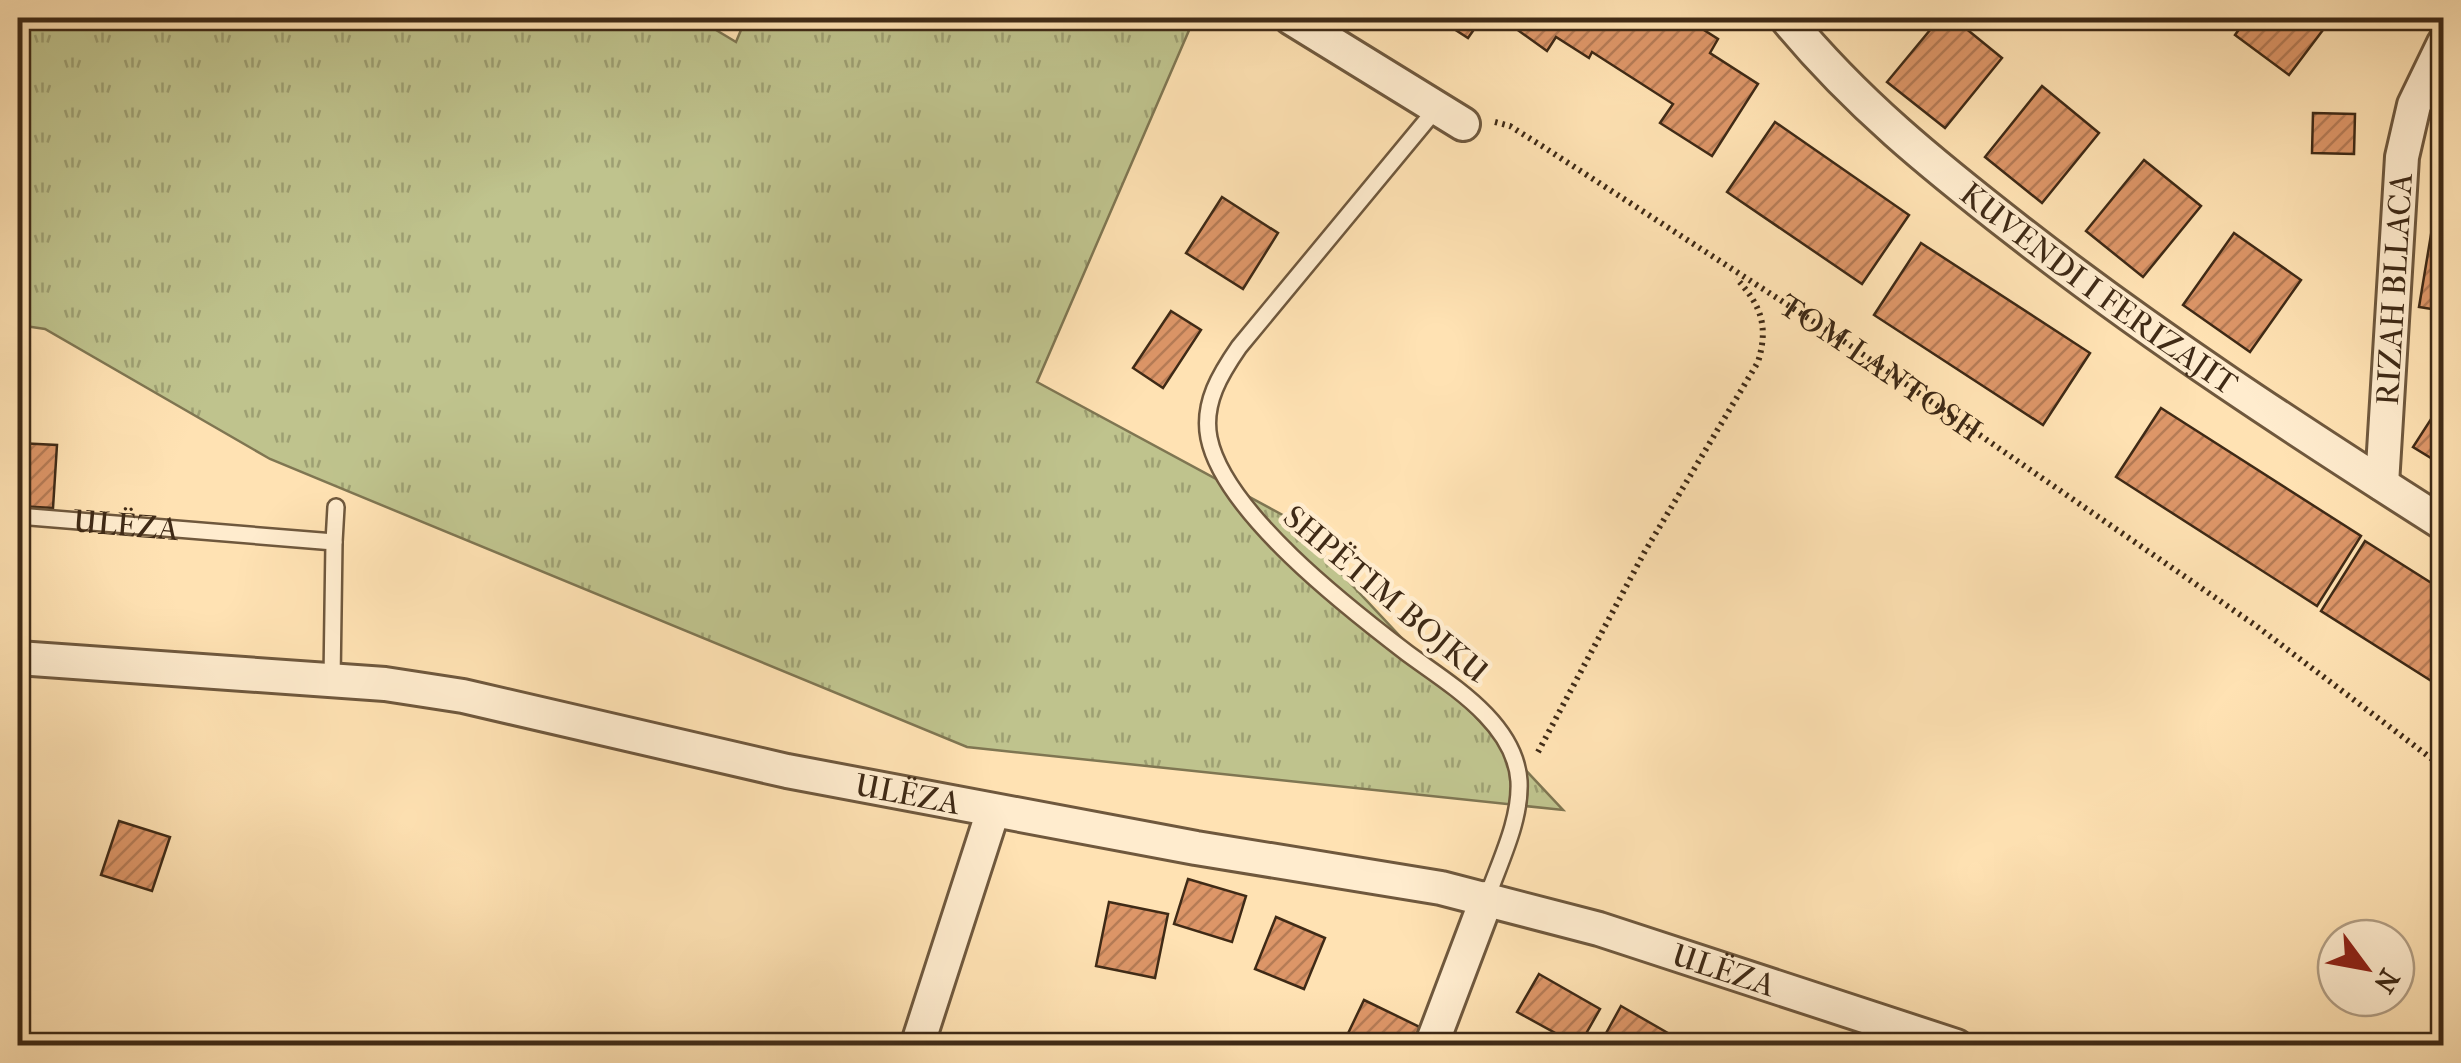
<svg xmlns="http://www.w3.org/2000/svg" width="2461" height="1063" font-family="'IM FELL French Canon',serif">
<defs>
<pattern id="grass-tufts" width="24" height="20" patternUnits="userSpaceOnUse" patternTransform="scale(2.5)"><rect width="24" height="20" fill="#bfc38d"/><path d="M3 7l-1-3M5 7V3M7 7l1-3M15 17l-1-3M17 17v-4M19 17l1-3" fill="none" stroke="#9d9f72"/></pattern>
<pattern id="building-hatch" width="6" height="6" patternUnits="userSpaceOnUse" patternTransform="scale(2.5)"><rect width="6" height="6" fill="#dd9668"/><path d="M-1 1l2-2M0 6l6-6M5 7l2-2" fill="none" stroke="#b57b55"/></pattern>
</defs>
<rect width="100%" height="100%" fill="#ffe2b3"/>
<filter id="stains"><feTurbulence type="fractalNoise" baseFrequency=".002" numOctaves="4"/><feColorMatrix values="0 0 0 0 .2 0 0 0 0 .09 0 0 0 0 .02 0 0 0 .5 -.17"/></filter>
<radialGradient id="worn" r=".72"><stop offset=".6" stop-color="#630" stop-opacity="0"/><stop offset="1" stop-color="#630" stop-opacity=".3"/></radialGradient>
<path fill="url(#grass-tufts)" stroke="#7f7652" stroke-width="2.5" d="M 18,18 L 696,18 L 736,42 L 746,18 L 1171,18 L 1190,28 L 1037,382 L 1290,519 L 1563,810 L 967,747 L 270,459 L 45,329 L 18,325 Z"/>
<path fill="url(#building-hatch)" stroke="#3f2a16" stroke-width="2.5" d="M 1437,18 L 1482,18 L 1468,38 Z
M 1501,18 L 1685,18 L 1718,39 L 1710,53 L 1758,84 L 1712,156 L 1660,123 L 1673,104 L 1592,52 L 1589,58 L 1556,37 L 1547,51 Z
M 1821,18 L 1840,18 L 1828,27 Z
M 1940,18 L 1953,18 L 2002,58 L 1945,128 L 1887,82 Z
M 2247,18 L 2332,18 L 2289,75 L 2235,35 Z
M 2042,86 L 2099,133 L 2042,203 L 1985,157 Z
M 2313,113 L 2355,114 L 2354,154 L 2312,153 Z
M 1775,122 L 1909,215 L 1862,284 L 1727,192 Z
M 2144,160 L 2201,206 L 2143,277 L 2086,231 Z
M 2443,162 L 2444,162 L 2444,311 L 2419,307 Z
M 1222,197 L 1278,233 L 1243,289 L 1186,253 Z
M 2234,233 L 2301,280 L 2250,352 L 2183,305 Z
M 1921,243 L 2090,353 L 2043,425 L 1874,315 Z
M 1171,311 L 1201,330 L 1163,388 L 1133,368 Z
M 2444,399 L 2444,466 L 2413,447 Z
M 2161,408 L 2361,536 L 2317,606 L 2116,477 Z
M 18,443 L 57,445 L 53,508 L 18,506 Z
M 2365,541 L 2444,591 L 2444,689 L 2321,611 Z
M 119,821 L 170,837 L 152,891 L 101,875 Z
M 1188,879 L 1246,896 L 1232,942 L 1174,924 Z
M 1109,902 L 1168,914 L 1155,978 L 1096,966 Z
M 1276,917 L 1325,938 L 1304,989 L 1255,969 Z
M 1539,974 L 1600,1009 L 1579,1046 L 1517,1012 Z
M 1364,1000 L 1426,1030 L 1419,1046 L 1342,1046 Z
M 1621,1006 L 1673,1036 L 1668,1046 L 1599,1046 Z"/>
<g fill="none" stroke-linecap="round" stroke-linejoin="round">
<defs>
<g id="service">
<path d="M 1436,109 L 1239,347 C 1221,373 1202,403 1209,438 C 1224,512 1348,608 1407,653 C 1449,684 1515,722 1519,781 C 1521,820 1500,861 1487,898"/>
<path id="s2" d="M 18,516 L 334,542 L 332,680"/>
<path d="M 334,542 L 336,507"/>
</g>
<g id="minor">
<path d="M 1291,18 L 1463,124"/>
<path id="s3" d="M 1786,18 C 1856,103 1933,165 2019,232 C 2155,338 2298,431 2444,524"/>
<path id="s4" d="M 2382,484 L 2402,157 L 2414,105 L 2444,43"/>
<path id="s5" d="M 18,658 L 385,684 L 463,696 L 787,771 L 1196,848 L 1441,888 L 1599,929 L 1956,1046"/>
<path d="M 917,1046 L 993,811"/>
<path d="M 1431,1046 L 1487,898"/>
</g>
</defs>
<use href="#service" stroke="#6f583d" stroke-width="20"/>
<use href="#minor" stroke="#6f583d" stroke-width="38"/>
<g stroke="#3f2a16" stroke-width="6" stroke-dasharray="2.5 5" stroke-linecap="butt">
<path id="s1" d="M 1495,122 L 1510,126 L 1542,146 L 1842,340 L 2255,625 L 2444,768"/>
<path d="M 1538,752 L 1644,553 L 1758,362 C 1769,326 1761,305 1736,278"/>
</g>
<use href="#service" stroke="#ffecce" stroke-width="15"/>
<use href="#minor" stroke="#ffecce" stroke-width="32"/>
</g>
<g text-anchor="middle" stroke-width="9" stroke-linejoin="round" paint-order="stroke">
<g font-size="32" fill="#3f2a16" stroke="#ffecce">
<text dy="11" stroke="none"><textPath href="#s3" startOffset="415">KUVENDI I FERIZAJIT</textPath></text>
<text dy="11" stroke="none"><textPath href="#s4" startOffset="195">RIZAH BLLACA</textPath></text>
<text dy="11" stroke="none"><textPath href="#s1" startOffset="458">TOM LANTOSH</textPath></text>
<text dy="11" stroke="none"><textPath href="#s2" startOffset="108">ULËZA</textPath></text>
<text transform="translate(1386 594) rotate(40)" y="11">SHPËTIM BOJKU</text>
<text dy="11" stroke="none"><textPath href="#s5" startOffset="902">ULËZA</textPath></text>
<text dy="11" stroke="none"><textPath href="#s5" startOffset="1738">ULËZA</textPath></text>
</g>
</g>
<rect width="2461" height="1063" fill="none" stroke="#ffe2b3" stroke-width="60"/>
<rect x="20" y="20" width="2421" height="1023" fill="none" stroke="#3f2a16" stroke-width="5"/>
<rect x="30" y="30" width="2401" height="1003" fill="none" stroke="#3f2a16" stroke-width="2.5"/>
<g transform="translate(2366 968) rotate(122)"><circle r="48" fill="#ffecce" stroke="#b29e84" stroke-width="2.5"/>
<path d="M0-8L18 38L0 25L-18 38Z" fill="#8f2418"/>
<text y="-15" font-size="28" font-weight="bold" text-anchor="middle" fill="#3f2a16">N</text>
</g>
<rect width="100%" height="100%" filter="url(#stains)"/>
<rect width="100%" height="100%" fill="url(#worn)"/>
</svg>
